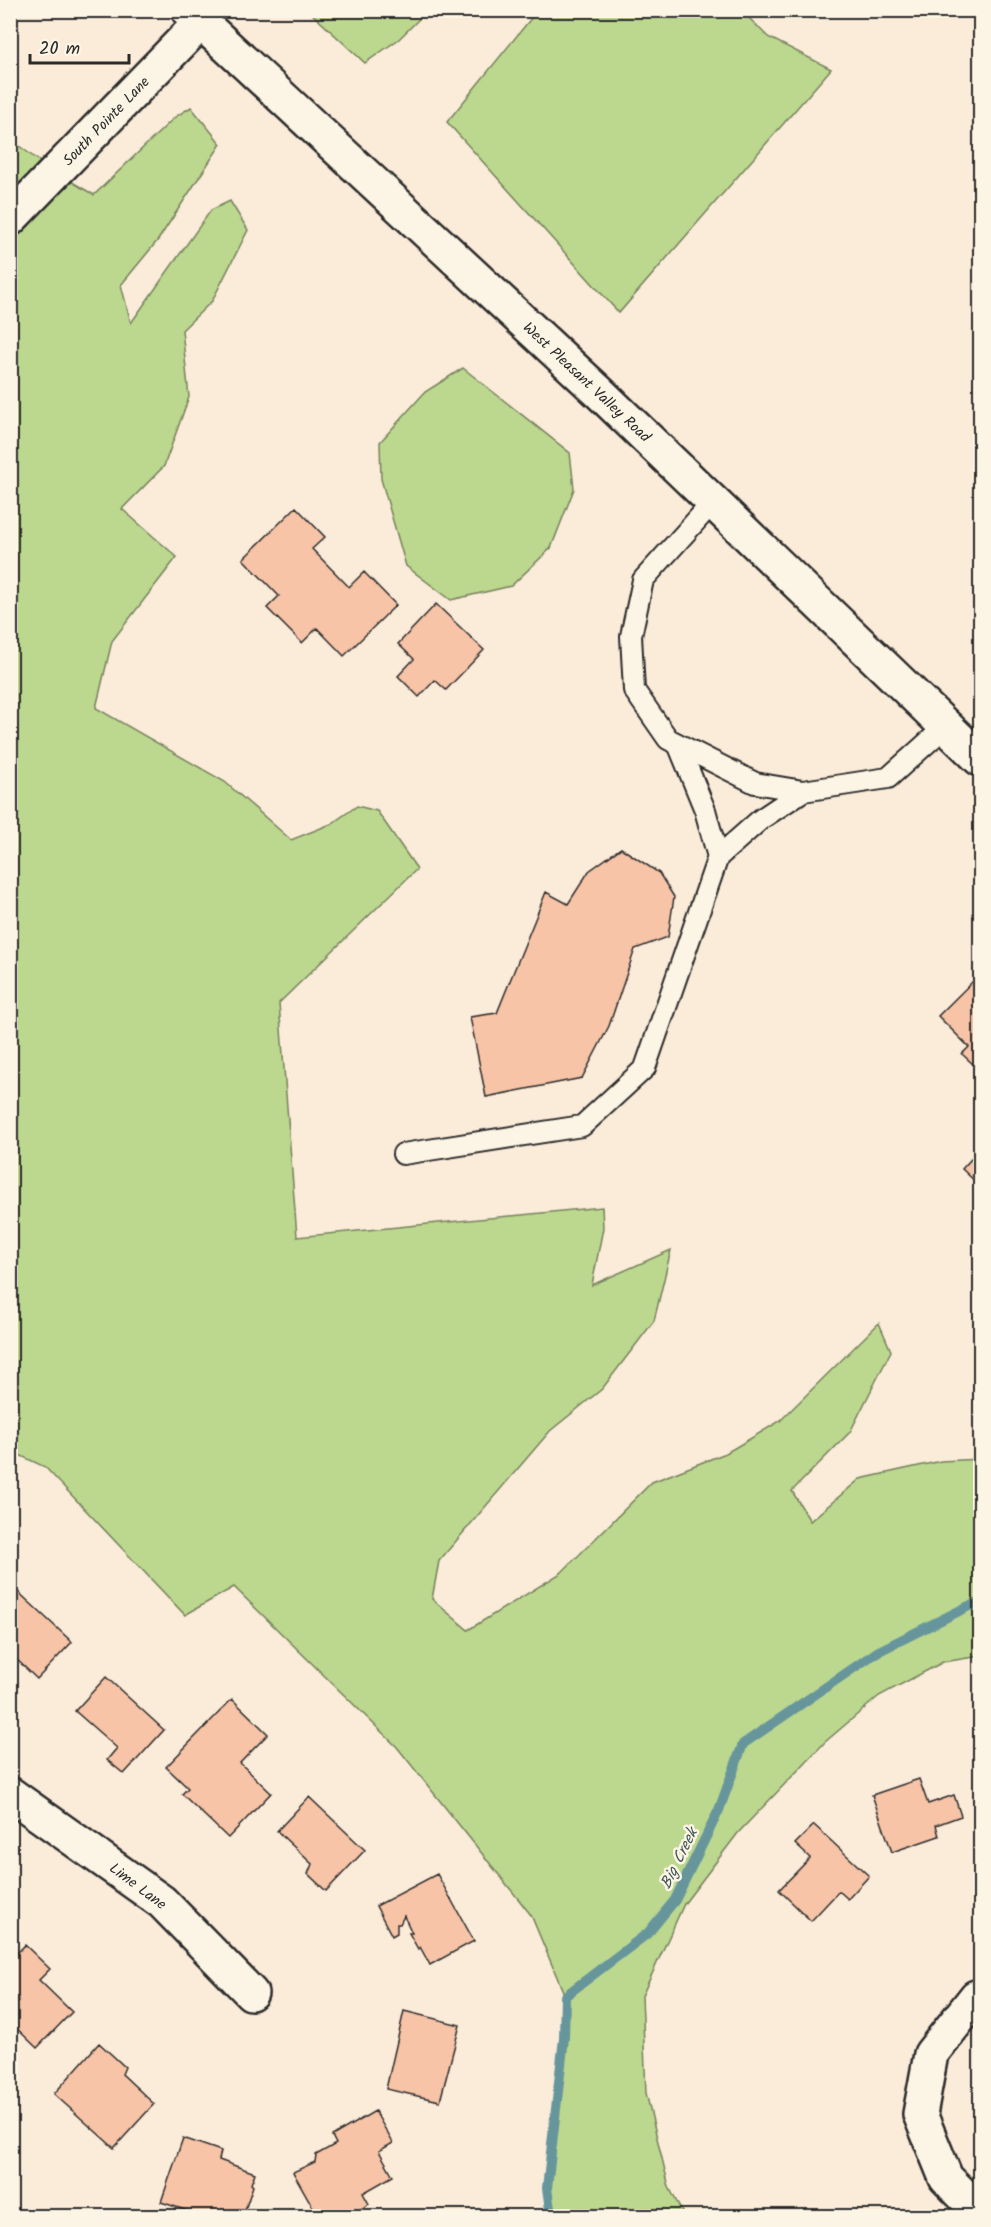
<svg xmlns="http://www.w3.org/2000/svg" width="991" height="2227" font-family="Kalam,sans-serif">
<rect width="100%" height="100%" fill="#fbebd9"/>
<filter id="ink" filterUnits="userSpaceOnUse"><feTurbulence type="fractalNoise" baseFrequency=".0167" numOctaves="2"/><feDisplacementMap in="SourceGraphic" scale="12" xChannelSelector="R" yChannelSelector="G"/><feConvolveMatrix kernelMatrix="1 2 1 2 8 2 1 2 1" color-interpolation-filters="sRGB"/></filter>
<g filter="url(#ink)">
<path fill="#bcd78e" stroke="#74815c" stroke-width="1.5" d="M 309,11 L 427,11 L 399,39 L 365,63 Z
M 537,11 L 742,11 L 768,37 L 831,69 L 619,313 L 447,122 Z
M 191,107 L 221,144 L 158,240 L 121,285 L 131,323 L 211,210 L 230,201 L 248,230 L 212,301 L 182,330 L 189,397 L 164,466 L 122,509 L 177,557 L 112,641 L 96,708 L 225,782 L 291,840 L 331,824 L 357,806 L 377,811 L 417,869 L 279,1003 L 297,1237 L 602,1207 L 603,1228 L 592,1285 L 671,1250 L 654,1321 L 602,1389 L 550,1431 L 439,1561 L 432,1599 L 468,1630 L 561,1573 L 652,1482 L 726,1453 L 780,1421 L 879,1323 L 891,1351 L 850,1432 L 792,1491 L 810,1521 L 860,1479 L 941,1461 L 980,1459 L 980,1656 L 943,1662 L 879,1696 L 825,1742 L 738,1833 L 684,1904 L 642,1996 L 646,2093 L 669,2187 L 684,2216 L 551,2216 L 547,2188 L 564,2038 L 565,1996 L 531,1915 L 397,1747 L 234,1587 L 185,1615 L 45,1467 L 11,1451 L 10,139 L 47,167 L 94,195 L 175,117 Z
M 463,368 L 570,453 L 574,489 L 551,548 L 511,586 L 451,600 L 406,566 L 381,479 L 380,442 L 425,392 Z"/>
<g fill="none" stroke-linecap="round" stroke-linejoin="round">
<path stroke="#66969c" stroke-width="10" d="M 551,2216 L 547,2188 L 564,2038 L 565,1996 L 648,1933 L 675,1900 L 719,1810 L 743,1744 L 877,1652 L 969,1606 L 980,1604"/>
</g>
<path fill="#f7c4a7" stroke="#2b2b2b" stroke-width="1.5" d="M 296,507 L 325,537 L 312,549 L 349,587 L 364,572 L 396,605 L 344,656 L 317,628 L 302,643 L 267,608 L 279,596 L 243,559 Z
M 436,604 L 484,650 L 446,690 L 435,680 L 419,697 L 398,676 L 414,659 L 398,644 Z
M 621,848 L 659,873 L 674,897 L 668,937 L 635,949 L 609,1026 L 582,1078 L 486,1097 L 470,1017 L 497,1013 L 546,892 L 568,904 L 589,871 Z
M 975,979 L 980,985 L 980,1059 L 974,1065 L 962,1054 L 969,1047 L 938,1016 Z
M 980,1149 L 980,1186 L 962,1169 Z
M 14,1588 L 72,1642 L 37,1679 L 10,1653 L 10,1591 Z
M 106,1677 L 164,1730 L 124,1774 L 107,1760 L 117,1748 L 75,1711 Z
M 232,1699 L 268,1734 L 240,1763 L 271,1793 L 228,1838 L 182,1794 L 188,1788 L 166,1767 Z
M 919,1779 L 928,1804 L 954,1795 L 961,1816 L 936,1825 L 939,1836 L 892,1852 L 872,1795 Z
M 309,1797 L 365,1850 L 326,1891 L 308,1874 L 312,1864 L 277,1831 Z
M 814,1825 L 869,1876 L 848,1899 L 839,1891 L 811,1921 L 779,1890 L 810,1858 L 795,1844 Z
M 437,1874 L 474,1941 L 430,1965 L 420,1947 L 418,1949 L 409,1933 L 412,1933 L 404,1916 L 400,1924 L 397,1924 L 397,1933 L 392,1936 L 376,1906 Z
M 25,1945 L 50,1969 L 39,1980 L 72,2012 L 37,2048 L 10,2022 L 10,1960 Z
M 404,2011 L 460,2025 L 440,2101 L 386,2089 Z
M 99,2043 L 125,2067 L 122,2074 L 154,2104 L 114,2148 L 54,2094 Z
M 375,2111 L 393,2143 L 379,2151 L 393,2176 L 363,2193 L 369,2204 L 350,2216 L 318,2216 L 293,2172 L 315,2162 L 316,2155 L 336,2144 L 332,2136 Z
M 183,2138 L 221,2151 L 219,2160 L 255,2173 L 251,2184 L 253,2186 L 243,2216 L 203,2216 L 161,2202 Z"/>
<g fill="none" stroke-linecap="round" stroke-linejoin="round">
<defs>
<path id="service" d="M 713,502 L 643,580 L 631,636 L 634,690 L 668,739 L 755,783 L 803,791 L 888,778 L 946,726
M 718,857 L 761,819 L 803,791
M 403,1154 L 582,1126 L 645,1068 L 718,857 L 705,810 L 678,744"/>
<path id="minor" d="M 10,219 L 201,22
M 10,1794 L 162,1902 L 251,1993
M 976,1997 L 931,2054 L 920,2114 L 946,2178 L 980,2212"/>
<path id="secondary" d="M 188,10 L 599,392 L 980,759"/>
</defs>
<use href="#service" stroke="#2b2b2b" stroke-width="24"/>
<use href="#minor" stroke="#2b2b2b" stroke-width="38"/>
<use href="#secondary" stroke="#2b2b2b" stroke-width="38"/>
<use href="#service" stroke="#fcf5e5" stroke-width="20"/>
<use href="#minor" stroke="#fcf5e5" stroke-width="33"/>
<use href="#secondary" stroke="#fcf5e5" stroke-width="33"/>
</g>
</g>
<g text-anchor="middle" stroke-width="5" stroke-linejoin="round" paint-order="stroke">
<g font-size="15" fill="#2b2b2b" stroke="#fcf5e5">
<text transform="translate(106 121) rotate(-46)" y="5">South Pointe Lane</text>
<text transform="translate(587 382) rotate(43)" y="5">West Pleasant Valley Road</text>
<text transform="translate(138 1886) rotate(37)" y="5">Lime Lane</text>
</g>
<g font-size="16" font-style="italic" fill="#44585a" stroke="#fcf5e5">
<text transform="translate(678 1858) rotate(-64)" y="6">Big Creek</text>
</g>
</g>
<rect width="991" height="2227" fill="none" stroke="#fcf5e5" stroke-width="36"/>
<rect x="18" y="18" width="955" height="2191" fill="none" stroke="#2b2b2b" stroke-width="2" filter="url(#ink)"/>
<path d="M30 54v9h99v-9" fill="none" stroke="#2b2b2b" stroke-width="3"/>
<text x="39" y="54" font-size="18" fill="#2b2b2b" stroke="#fcf5e5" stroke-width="4.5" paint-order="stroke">20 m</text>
</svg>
